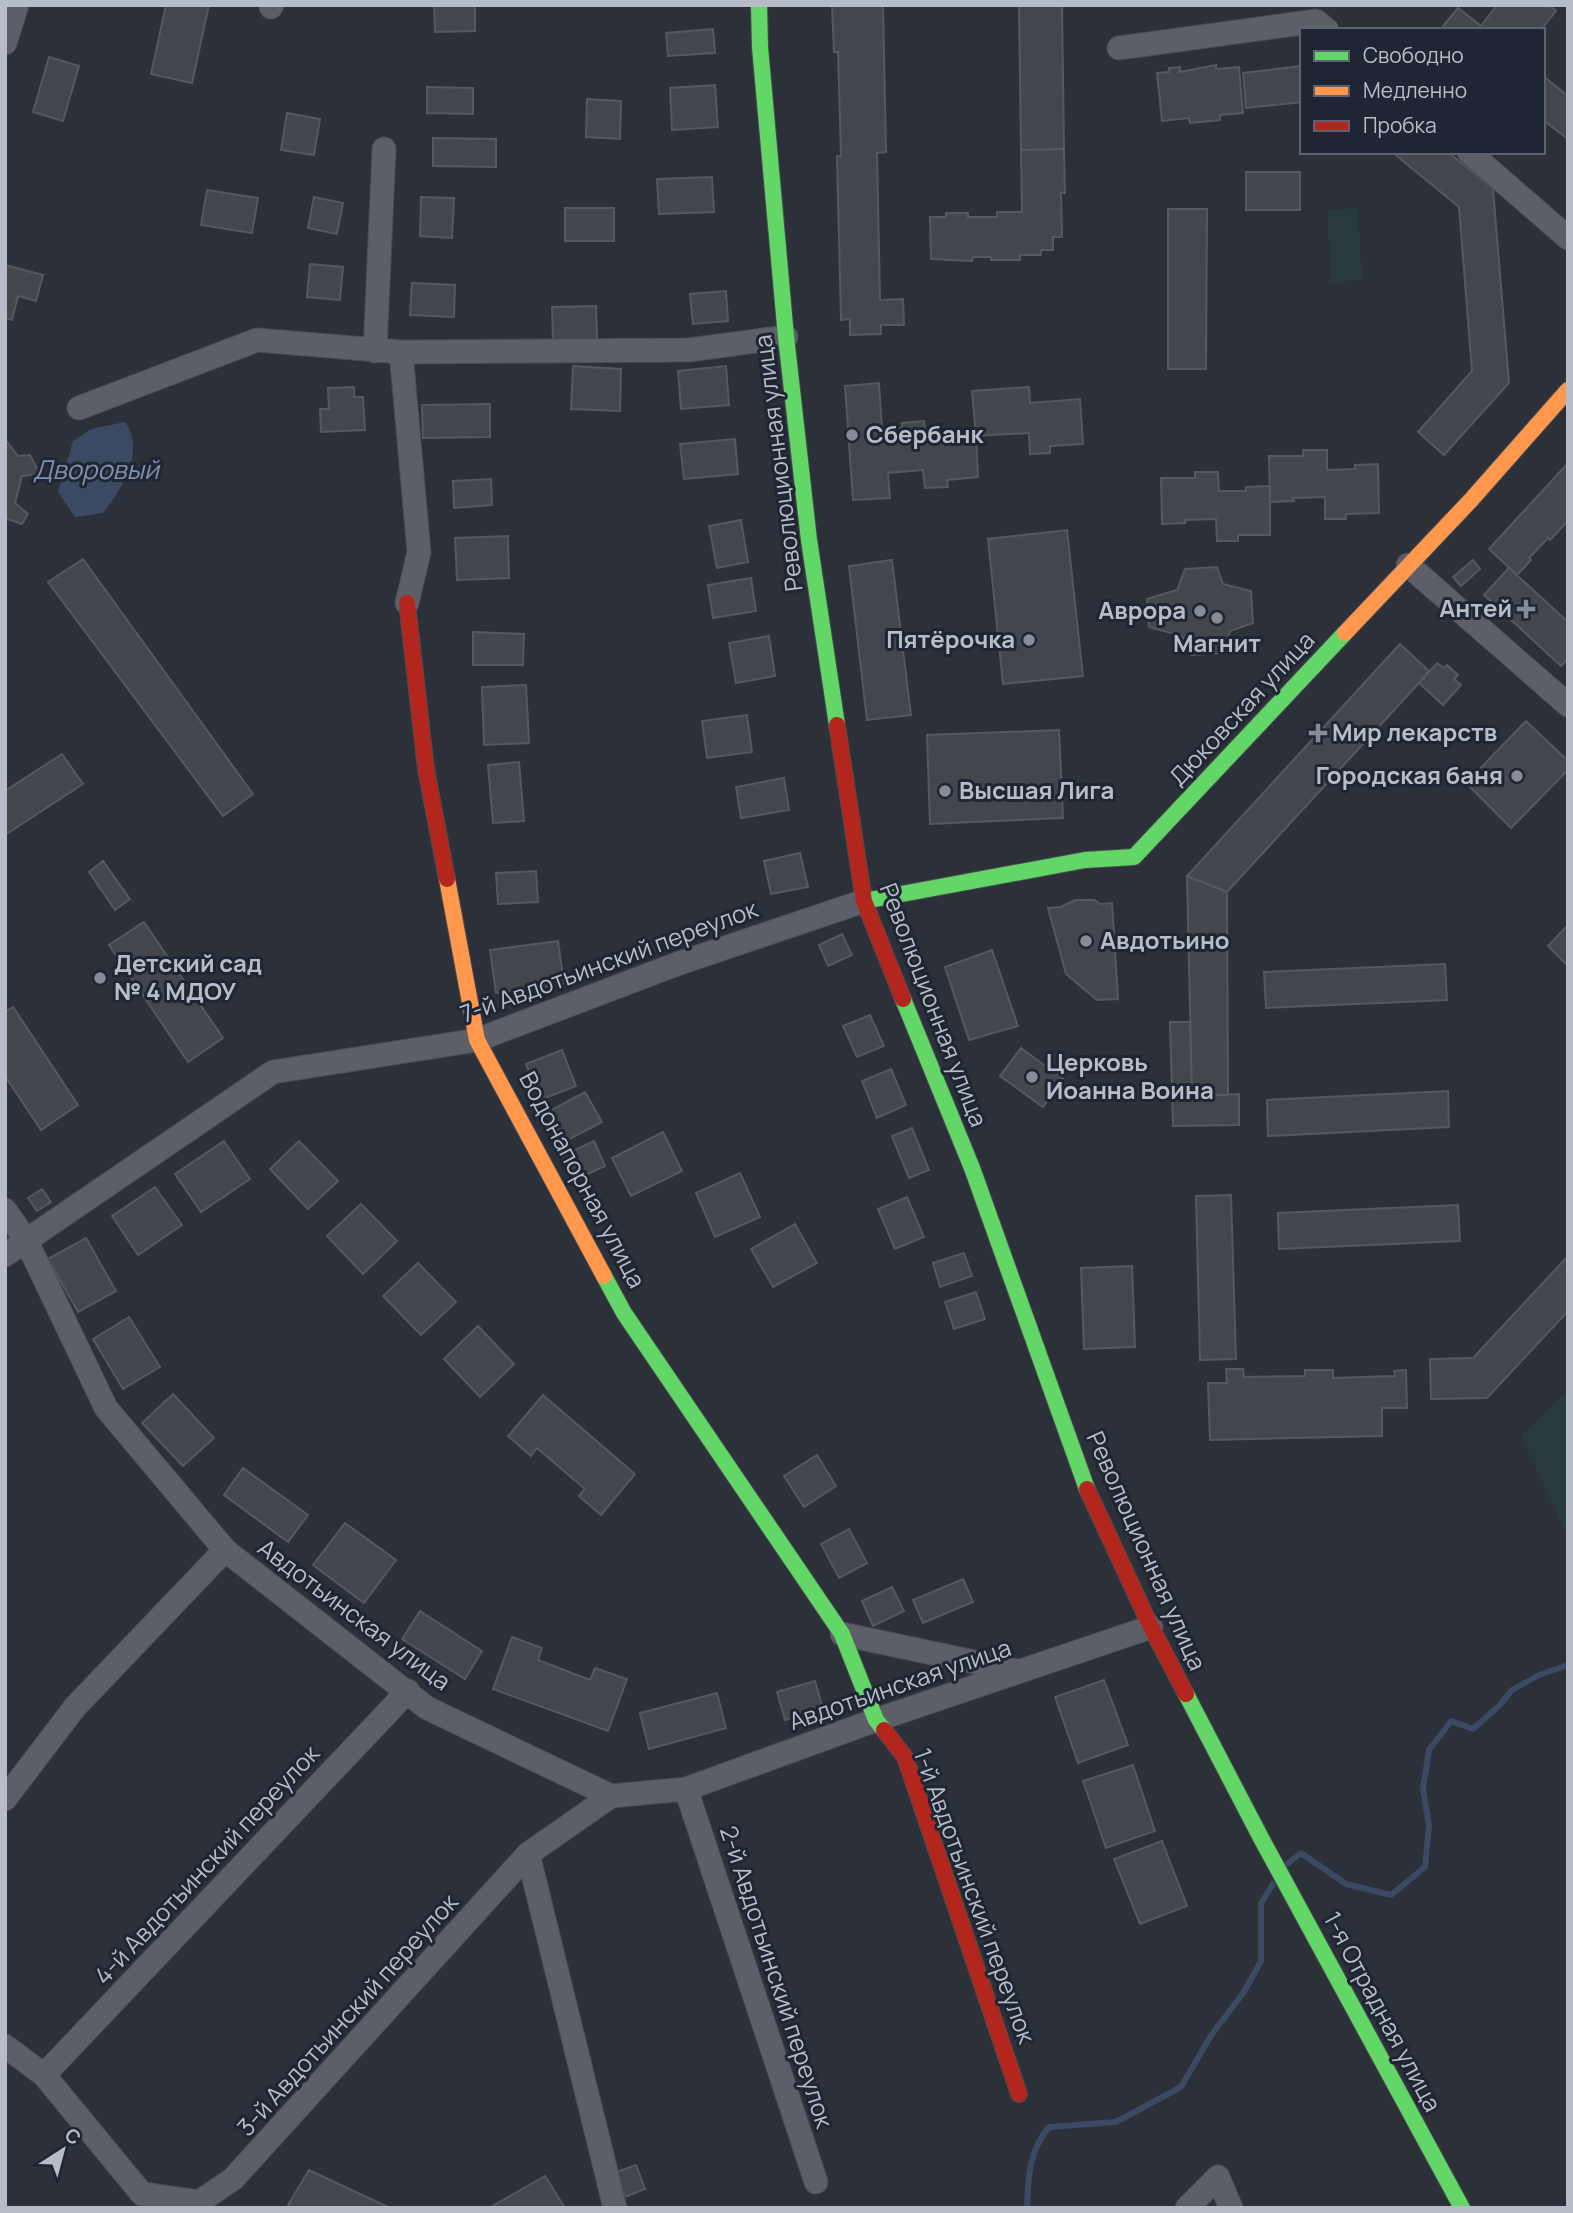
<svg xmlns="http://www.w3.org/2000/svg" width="1573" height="2213" font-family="Manrope,sans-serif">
<rect width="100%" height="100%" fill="#2c3038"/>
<path fill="#293a3e" d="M 1358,208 L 1362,280 L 1331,282 L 1327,210 Z
M 1568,1390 L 1568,1536 L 1521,1436 Z"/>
<path fill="#3b4962" d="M 125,422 C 146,451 122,489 103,513 L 75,517 L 58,492 L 73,441 L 91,429 Z"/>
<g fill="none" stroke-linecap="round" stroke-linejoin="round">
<path stroke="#3b4962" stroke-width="6" d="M 1287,1864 L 1301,1853 L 1346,1884 L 1391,1895 L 1425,1867 L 1429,1826 L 1423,1789 L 1429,1750 L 1451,1721 L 1473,1729 L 1500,1705 L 1512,1690 L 1539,1675 L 1568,1665
M 1027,2208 C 1028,2177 1029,2151 1049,2127 L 1116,2122 L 1181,2087 L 1212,2034 L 1244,1992 L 1261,1961 L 1261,1903 L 1273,1884"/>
</g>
<path fill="#43464d" stroke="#54585f" stroke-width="2" d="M 166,5 L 209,5 L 192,83 L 151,74 Z
M 434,5 L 475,5 L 475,31 L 435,32 Z
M 832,5 L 883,5 L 886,152 L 877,153 L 880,300 L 903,299 L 904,325 L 881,325 L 881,334 L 850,335 L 850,319 L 841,320 L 837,156 L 841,156 L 838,52 L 834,52 Z
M 1019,5 L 1062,5 L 1064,149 L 1021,150 Z
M 1497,5 L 1549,5 L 1556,11 L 1541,30 L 1440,30 L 1458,8 L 1481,26 Z
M 713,29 L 715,53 L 668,56 L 666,33 Z
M 49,57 L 79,66 L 63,121 L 33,112 Z
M 1216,65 L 1216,69 L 1239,67 L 1243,113 L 1220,115 L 1220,120 L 1190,123 L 1189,118 L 1162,121 L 1157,73 L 1169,72 L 1169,68 L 1180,67 L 1180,72 Z
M 1302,66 L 1302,102 L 1246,108 L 1243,73 Z
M 1543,76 L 1568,96 L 1568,139 L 1543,120 Z
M 715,85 L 718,127 L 672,130 L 670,88 Z
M 427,87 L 473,88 L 473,114 L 427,113 Z
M 587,99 L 621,101 L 620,139 L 586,137 Z
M 287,113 L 320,119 L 314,155 L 281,150 Z
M 433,138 L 496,139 L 496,167 L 433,166 Z
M 1064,149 L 1065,193 L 1061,193 L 1062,237 L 1053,237 L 1053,250 L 1041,250 L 1041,255 L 1020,255 L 1020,260 L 991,260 L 991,257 L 973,257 L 972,261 L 931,259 L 930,217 L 946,217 L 946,213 L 968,213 L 968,217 L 997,217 L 997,212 L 1022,212 L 1021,150 Z
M 1392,152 L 1448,152 L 1493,189 L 1509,383 L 1444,455 L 1418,432 L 1472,371 L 1459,207 Z
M 1246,172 L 1300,172 L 1300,210 L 1246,210 Z
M 712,177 L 714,212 L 659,214 L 657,179 Z
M 207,190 L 258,198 L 252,233 L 201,225 Z
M 314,197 L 343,203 L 337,234 L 308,228 Z
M 421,197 L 454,198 L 452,238 L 420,236 Z
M 565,208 L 614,208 L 614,241 L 565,241 Z
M 1168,209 L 1207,209 L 1206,369 L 1168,369 Z
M 310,264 L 343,267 L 340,300 L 307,297 Z
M 5,265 L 43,275 L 36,301 L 18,296 L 12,320 L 5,318 Z
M 412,283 L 455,285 L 454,317 L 410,315 Z
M 726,291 L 728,321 L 693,324 L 690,294 Z
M 596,306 L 597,339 L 553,340 L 552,307 Z
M 573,366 L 621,369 L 620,411 L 571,409 Z
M 726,366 L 729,405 L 681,409 L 678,371 Z
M 879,383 L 882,429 L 902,428 L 902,423 L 924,421 L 926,440 L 976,436 L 978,477 L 947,480 L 948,487 L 925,488 L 923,470 L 888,473 L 890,498 L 853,500 L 845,386 Z
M 354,387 L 354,397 L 363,397 L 365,430 L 321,432 L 320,409 L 329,409 L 328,388 Z
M 1029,387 L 1030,403 L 1080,399 L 1083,444 L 1050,446 L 1050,453 L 1030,454 L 1029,433 L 976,436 L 972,391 Z
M 490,404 L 490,437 L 423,438 L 422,405 Z
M 5,439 L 18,456 L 30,455 L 40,474 L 22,476 L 15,503 L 28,514 L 22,524 L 5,518 Z
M 735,439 L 738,474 L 684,479 L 680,444 Z
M 1303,450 L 1327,450 L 1327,470 L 1355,469 L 1355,465 L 1378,464 L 1379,513 L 1346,514 L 1346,519 L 1325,519 L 1325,497 L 1293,498 L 1294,501 L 1270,502 L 1269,456 L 1303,456 Z
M 1568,463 L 1568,521 L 1550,540 L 1548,538 L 1529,558 L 1531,560 L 1517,575 L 1489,549 Z
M 1195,472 L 1218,472 L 1219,491 L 1246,491 L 1246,487 L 1270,486 L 1270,535 L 1238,535 L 1238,541 L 1217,541 L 1216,519 L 1185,520 L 1185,523 L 1162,524 L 1161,478 L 1195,478 Z
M 491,479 L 492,505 L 454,508 L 453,481 Z
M 741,520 L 748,562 L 717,568 L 709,526 Z
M 1067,530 L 1083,676 L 1003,684 L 988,539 Z
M 508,536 L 509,578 L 457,580 L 455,538 Z
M 83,559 L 253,794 L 223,816 L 48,582 Z
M 892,560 L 911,715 L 867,720 L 849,566 Z
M 1473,560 L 1480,569 L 1461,586 L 1453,577 Z
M 1217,567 L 1223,584 L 1251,591 L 1253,623 L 1230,631 L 1223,653 L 1191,655 L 1182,636 L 1149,627 L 1147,599 L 1177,590 L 1185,569 Z
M 1509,568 L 1568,622 L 1568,659 L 1561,666 L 1484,595 Z
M 751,578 L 756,611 L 713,618 L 708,585 Z
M 473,632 L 524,634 L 523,665 L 473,665 Z
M 769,636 L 775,676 L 736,683 L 729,643 Z
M 1400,644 L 1429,671 L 1419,683 L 1227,892 L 1187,876 Z
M 1437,663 L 1444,668 L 1447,665 L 1458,675 L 1454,679 L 1461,685 L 1443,705 L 1419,683 Z
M 526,685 L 529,743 L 484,745 L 482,687 Z
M 747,715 L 752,752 L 707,758 L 702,721 Z
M 1526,721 L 1568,761 L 1568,770 L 1511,828 L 1466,783 Z
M 1059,730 L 1063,818 L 930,824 L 927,735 Z
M 62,754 L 83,784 L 5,835 L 5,791 Z
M 519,762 L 524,821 L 493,823 L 488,765 Z
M 784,778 L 789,810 L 741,818 L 736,787 Z
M 800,853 L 808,887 L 771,894 L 764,861 Z
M 103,861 L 130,899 L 115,910 L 89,872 Z
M 536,871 L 538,902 L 498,904 L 496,873 Z
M 1187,876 L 1227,892 L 1228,1095 L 1192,1096 Z
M 1075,900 L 1094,900 L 1100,904 L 1112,903 L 1118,999 L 1097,1000 L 1066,974 L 1048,908 L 1061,907 Z
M 144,922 L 223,1038 L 188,1062 L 109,945 Z
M 1568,925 L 1568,966 L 1548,946 Z
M 842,934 L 852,955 L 828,966 L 819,945 Z
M 558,941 L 564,984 L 496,993 L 490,950 Z
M 992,950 L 1018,1026 L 969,1040 L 945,967 Z
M 1445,964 L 1447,1000 L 1266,1008 L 1264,972 Z
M 13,1007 L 78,1105 L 41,1130 L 5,1076 L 5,1012 Z
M 870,1015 L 884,1046 L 857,1057 L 843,1026 Z
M 1170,1022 L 1190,1022 L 1192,1096 L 1239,1094 L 1239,1125 L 1173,1126 Z
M 1021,1048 L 1063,1079 L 1043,1107 L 1000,1076 Z
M 562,1050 L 576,1086 L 540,1100 L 526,1064 Z
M 891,1069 L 906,1105 L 877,1118 L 862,1081 Z
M 1448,1091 L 1449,1127 L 1268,1136 L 1267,1100 Z
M 585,1092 L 602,1122 L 564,1142 L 548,1112 Z
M 912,1128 L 929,1170 L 909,1178 L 892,1136 Z
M 663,1132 L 682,1171 L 631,1196 L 612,1158 Z
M 224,1141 L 250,1179 L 201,1212 L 175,1174 Z
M 299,1141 L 338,1181 L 308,1209 L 270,1169 Z
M 594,1141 L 605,1166 L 573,1181 L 562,1156 Z
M 740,1173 L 760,1217 L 715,1237 L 696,1193 Z
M 155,1187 L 182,1225 L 138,1255 L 112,1216 Z
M 42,1189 L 51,1202 L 37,1211 L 28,1198 Z
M 1231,1195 L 1236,1359 L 1200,1360 L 1196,1196 Z
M 907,1197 L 924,1237 L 895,1249 L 878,1209 Z
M 361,1204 L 397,1241 L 363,1274 L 327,1236 Z
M 1458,1205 L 1460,1241 L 1279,1249 L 1278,1213 Z
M 795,1224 L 817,1263 L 773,1287 L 751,1249 Z
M 86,1238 L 116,1291 L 78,1312 L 48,1259 Z
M 964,1253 L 972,1276 L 940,1287 L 933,1263 Z
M 1568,1256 L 1568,1311 L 1487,1398 L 1431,1399 L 1430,1359 L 1473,1358 Z
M 418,1263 L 456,1302 L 421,1335 L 383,1296 Z
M 1132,1266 L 1135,1347 L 1084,1349 L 1081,1268 Z
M 976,1292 L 985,1319 L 954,1329 L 945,1302 Z
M 129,1317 L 160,1367 L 123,1389 L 93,1339 Z
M 478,1326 L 514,1364 L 480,1397 L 444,1359 Z
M 1226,1369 L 1243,1369 L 1244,1377 L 1305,1376 L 1305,1370 L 1333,1370 L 1333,1378 L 1395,1376 L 1394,1371 L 1406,1370 L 1407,1408 L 1382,1408 L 1382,1436 L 1210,1440 L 1208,1383 L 1227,1383 Z
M 173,1394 L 214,1438 L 183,1466 L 142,1423 Z
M 543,1395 L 635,1474 L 601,1515 L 579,1496 L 585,1489 L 537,1448 L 531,1456 L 508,1436 Z
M 817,1455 L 836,1486 L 804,1507 L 784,1476 Z
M 243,1468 L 308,1515 L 288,1542 L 224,1495 Z
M 345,1523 L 396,1560 L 364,1603 L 313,1565 Z
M 849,1529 L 867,1563 L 839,1578 L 821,1544 Z
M 963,1579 L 973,1602 L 923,1623 L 913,1600 Z
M 892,1587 L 904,1611 L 873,1626 L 862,1601 Z
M 420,1611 L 482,1651 L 465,1679 L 402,1639 Z
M 512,1637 L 542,1648 L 538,1660 L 590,1680 L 595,1668 L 627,1679 L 608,1731 L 493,1689 Z
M 1104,1680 L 1128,1745 L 1078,1763 L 1055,1697 Z
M 815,1681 L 823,1709 L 785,1720 L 777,1692 Z
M 717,1693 L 726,1728 L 649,1749 L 640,1713 Z
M 1133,1765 L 1155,1831 L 1106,1848 L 1083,1781 Z
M 1162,1841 L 1187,1906 L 1140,1924 L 1114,1859 Z
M 636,2165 L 645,2189 L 625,2197 L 616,2172 Z
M 309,2170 L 390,2208 L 295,2208 L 288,2205 Z
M 545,2176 L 565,2208 L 489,2208 Z"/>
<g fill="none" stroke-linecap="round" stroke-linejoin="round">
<defs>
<path id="street" d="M 271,7 L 272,5
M 5,43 L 17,5
M 1119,48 L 1316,21 L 1327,30
M 1469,152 L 1568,238
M 375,351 L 384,149
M 401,352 L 419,552 L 407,603
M 79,408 L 257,340 L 401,352 L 689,350 L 786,337
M 1408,565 L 1568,705
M 5,1210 L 26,1240 L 106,1408 L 225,1550 L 427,1708 L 611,1796 L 686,1789 L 876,1720 L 1151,1627
M 5,1255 L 273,1072 L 477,1040 L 677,964 L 864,901
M 842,1634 L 1017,1671
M 686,1789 L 816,2182
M 5,1799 L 75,1707 L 225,1550
M 528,1854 L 615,2208
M 5,2046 L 44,2075 L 142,2194 L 199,2202 L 233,2179 L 528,1854 L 611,1796
M 44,2075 L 408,1691
M 1187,2208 L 1218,2177 L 1231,2208"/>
<path id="fast" d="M 759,5 L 760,47 L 786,337 L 809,540 L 837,725
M 864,901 L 1085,860 L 1134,857 L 1345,633
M 903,999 L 972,1168 L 1087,1489
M 604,1276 L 624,1313 L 842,1634 L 876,1720 L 884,1730
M 1186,1694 L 1261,1838 L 1462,2208"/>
<path id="slow" d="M 1345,633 L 1471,500 L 1568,390
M 447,879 L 477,1040 L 604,1276"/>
<path id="jam" d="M 407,603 L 426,769 L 447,879
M 837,725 L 864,901 L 903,999
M 1087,1489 L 1151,1627 L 1186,1694
M 884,1730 L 905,1757 L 1019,2094"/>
</defs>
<use href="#street" stroke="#484b51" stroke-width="25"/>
<use href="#fast" stroke="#484b51" stroke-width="18"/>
<use href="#slow" stroke="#484b51" stroke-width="18"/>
<use href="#jam" stroke="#484b51" stroke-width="18"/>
<use href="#street" stroke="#5c5f67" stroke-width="23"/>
<use href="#fast" stroke="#63d668" stroke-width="16"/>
<use href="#slow" stroke="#ff974d" stroke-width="16"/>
<use href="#jam" stroke="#b3261e" stroke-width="16"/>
</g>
<g fill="#868b96" stroke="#1f2633" stroke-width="2.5">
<circle cx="852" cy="435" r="7"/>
<path d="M1522.5 598.5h7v7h7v7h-7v7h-7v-7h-7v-7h7z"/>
<circle cx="1200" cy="611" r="7"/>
<circle cx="1217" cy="618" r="7"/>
<circle cx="1029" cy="640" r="7"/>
<path d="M1314.5 722.5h7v7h7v7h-7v7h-7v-7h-7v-7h7z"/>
<circle cx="1517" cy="776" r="7"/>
<circle cx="945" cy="791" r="7"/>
<circle cx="1086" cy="941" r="7"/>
<circle cx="100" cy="978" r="7"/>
<circle cx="1032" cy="1077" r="7"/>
</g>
<g text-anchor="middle" stroke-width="6" stroke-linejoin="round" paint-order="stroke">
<g font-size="24" font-weight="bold" fill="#b7bcc9" stroke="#1f2633" text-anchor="start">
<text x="866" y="443">Сбербанк</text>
<text x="1512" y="617" text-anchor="end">Антей</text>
<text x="1186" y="619" text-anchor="end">Аврора</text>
<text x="1015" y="648" text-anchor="end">Пятёрочка</text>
<text x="1217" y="652" text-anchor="middle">Магнит</text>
<text x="1332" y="741">Мир лекарств</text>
<text x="1503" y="784" text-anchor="end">Городская баня</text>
<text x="959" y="799">Высшая Лига</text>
<text x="1100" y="949">Авдотьино</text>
<text x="114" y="972">Детский сад<tspan x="114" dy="28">№ 4 МДОУ</tspan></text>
<text x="1046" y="1071">Церковь<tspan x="1046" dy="28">Иоанна Воина</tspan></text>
</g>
<g font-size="24" fill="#b7bcc9" stroke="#1f2633">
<text transform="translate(779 463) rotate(-97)" y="8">Революционная улица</text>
<text transform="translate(1242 709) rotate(-47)" y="8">Дюковская улица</text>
<text transform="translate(609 962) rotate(-20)" y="8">7-й Авдотьинский переулок</text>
<text transform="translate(933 1005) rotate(69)" y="8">Революционная улица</text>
<text transform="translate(582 1180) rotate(62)" y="8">Водонапорная улица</text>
<text transform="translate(1146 1551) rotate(66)" y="8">Революционная улица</text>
<text transform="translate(354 1615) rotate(37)" y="8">Авдотьинская улица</text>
<text transform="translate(900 1685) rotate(-19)" y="8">Авдотьинская улица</text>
<text transform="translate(207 1865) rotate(-47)" y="8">4-й Авдотьинский переулок</text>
<text transform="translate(974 1896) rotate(70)" y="8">1-й Авдотьинский переулок</text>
<text transform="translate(776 1977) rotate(72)" y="8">2-й Авдотьинский переулок</text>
<text transform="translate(1382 2012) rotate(62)" y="8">1-я Отрадная улица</text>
<text transform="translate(348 2015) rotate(-48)" y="8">3-й Авдотьинский переулок</text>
</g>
<g font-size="26" font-style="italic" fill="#8090af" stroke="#1f2633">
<text x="96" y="479">Дворовый</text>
</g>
</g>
<rect width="1573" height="2213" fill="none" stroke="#b7bcc9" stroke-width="14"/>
<rect x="1300" y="28" width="245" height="126" fill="#1f2633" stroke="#5c626f" stroke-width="2"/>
<rect x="1314" y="51" width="35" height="10" fill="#63d668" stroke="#5c626f" stroke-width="2"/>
<text x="1363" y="63" font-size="21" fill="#b7bcc9">Свободно</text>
<rect x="1314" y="86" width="35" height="10" fill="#ff974d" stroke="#5c626f" stroke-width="2"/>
<text x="1363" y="98" font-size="21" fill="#b7bcc9">Медленно</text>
<rect x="1314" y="121" width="35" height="10" fill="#b3261e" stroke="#5c626f" stroke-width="2"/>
<text x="1363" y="133" font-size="21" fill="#b7bcc9">Пробка</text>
<g transform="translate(63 2150) rotate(36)" stroke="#1f2633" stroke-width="5" paint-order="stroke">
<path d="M0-5L12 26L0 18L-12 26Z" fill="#b7bcc9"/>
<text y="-10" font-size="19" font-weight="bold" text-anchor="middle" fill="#b7bcc9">С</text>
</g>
</svg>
